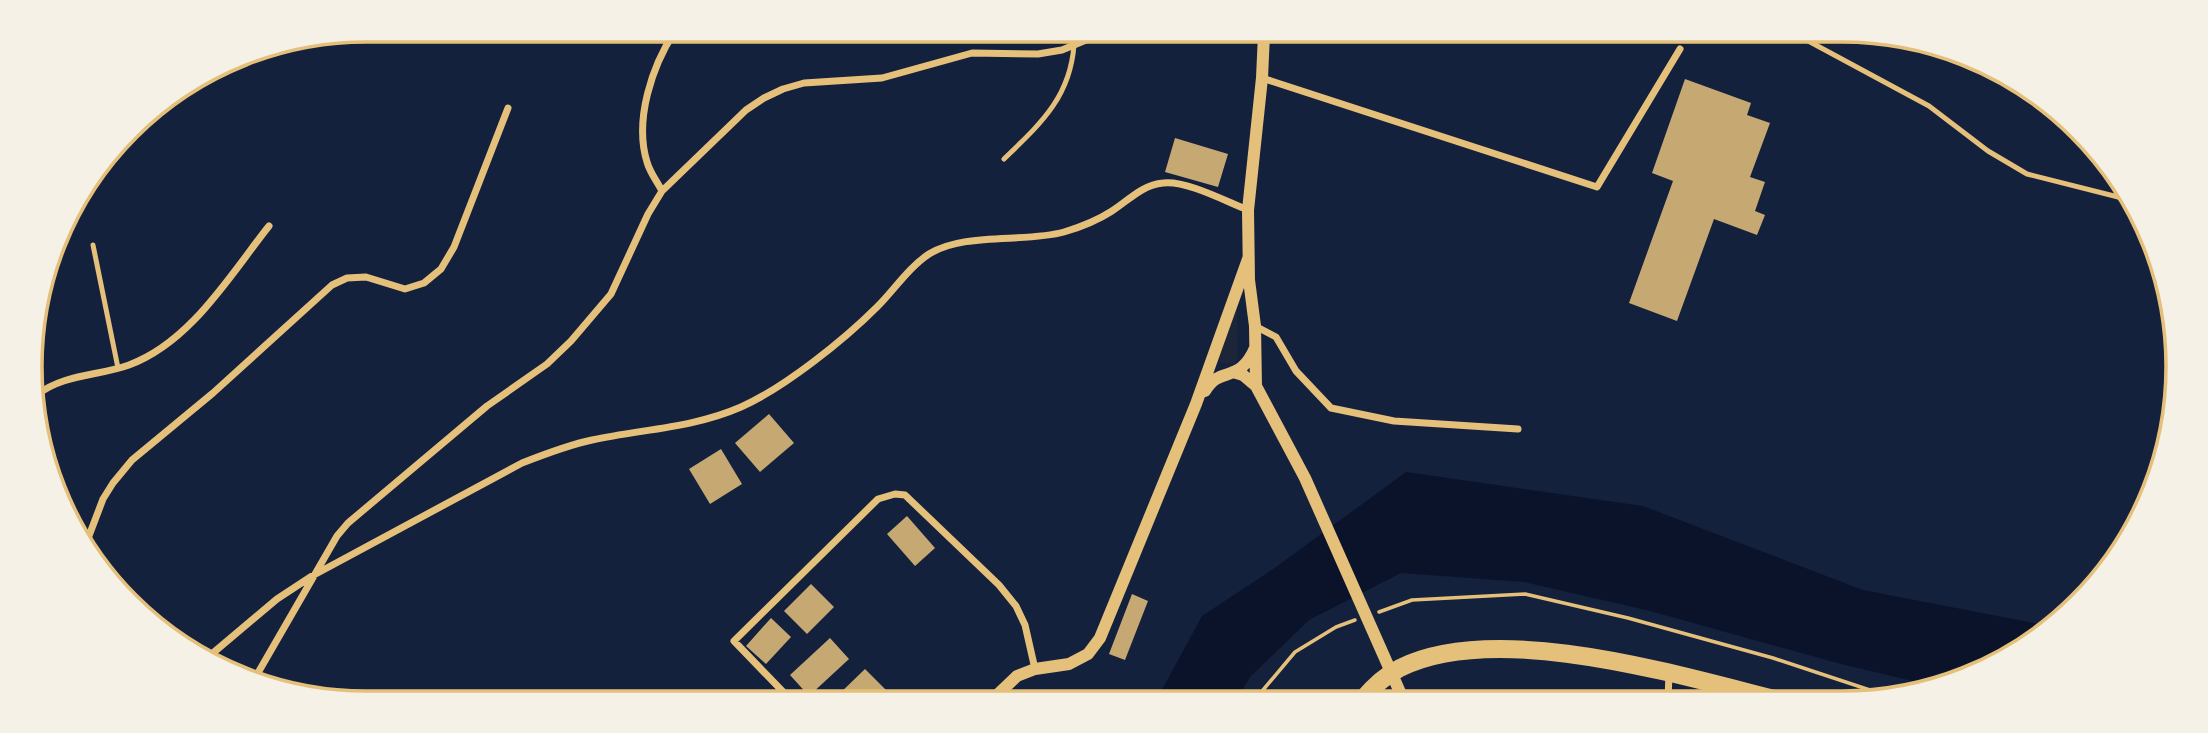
<svg xmlns="http://www.w3.org/2000/svg" width="2208" height="733" font-family="Mulish,sans-serif">
<rect width="100%" height="100%" fill="#14213d"/>
<path fill="#1d2539" d="M 1237,307 L 1238,358 L 1234,363 L 1222,363 L 1218,359 Z"/>
<path fill="#0b132b" d="M 1406,472 L 1643,506 L 1863,590 L 2049,626 L 1991,668 L 1933,686 L 1837,663 L 1650,611 L 1524,582 L 1401,573 L 1309,620 L 1250,677 L 1237,699 L 1157,699 L 1202,616 L 1276,567 Z"/>
<path fill="#c6a872" d="M 1685,79 L 1751,103 L 1747,115 L 1770,123 L 1750,177 L 1765,182 L 1755,211 L 1765,215 L 1757,235 L 1714,219 L 1677,321 L 1629,303 L 1673,181 L 1652,173 Z
M 1175,138 L 1228,154 L 1218,187 L 1165,172 Z
M 769,414 L 794,443 L 760,472 L 735,443 Z
M 721,449 L 742,484 L 710,504 L 689,469 Z
M 907,516 L 935,548 L 915,566 L 887,534 Z
M 811,584 L 834,607 L 807,634 L 784,611 Z
M 1132,594 L 1148,601 L 1125,660 L 1109,654 Z
M 771,618 L 791,637 L 766,664 L 746,646 Z
M 830,638 L 849,659 L 809,696 L 790,675 Z
M 865,669 L 894,698 L 835,698 Z"/>
<g fill="none" stroke-linecap="round" stroke-linejoin="round">
<path stroke="#e5c07b" stroke-width="3.5" d="M 1379,612 L 1412,600 L 1525,594 L 1628,618 L 1773,658 L 1894,698
M 1260,699 L 1263,690 L 1295,652 L 1336,627 L 1355,620"/>
<path stroke="#e5c07b" stroke-width="5" d="M 1799,36 L 1929,106 L 1988,151 L 2027,174 L 2130,200
M 1004,159 C 1040,124 1070,98 1074,45
M 93,245 L 118,368"/>
<path stroke="#e5c07b" stroke-width="7" d="M 1262,78 L 1597,187 L 1680,49
M 662,191 C 657,181 650,173 647,162 C 634,120 652,66 675,31
M 1255,326 L 1276,337 L 1296,371 L 1331,408 L 1394,421 L 1518,429
M 37,395 C 63,374 99,376 129,365 C 191,342 230,275 269,226
M 84,549 L 103,499 L 113,483 L 132,460 L 213,393 L 332,285 L 347,278 L 366,277 L 405,289 L 424,283 L 441,269 L 454,247 L 508,108
M 207,658 L 277,599 L 312,576 L 522,463 C 545,454 568,445 592,440 C 643,429 693,428 741,407 C 784,388 844,340 877,307 C 894,290 909,267 929,254 C 964,232 1024,243 1064,232 C 1081,227 1098,220 1112,211 C 1129,200 1142,185 1163,183 C 1186,180 1225,201 1248,210
M 255,678 L 337,536 L 348,523 L 487,406 L 547,364 L 571,341 L 611,294 L 648,214 L 662,191 L 746,110 L 764,98 L 783,89 L 804,83 L 882,78 L 972,53 L 1038,54 L 1062,50 L 1103,33
M 789,698 L 734,641 L 878,499 L 895,494 L 905,495 L 999,585 L 1016,606 L 1025,625 L 1035,669
M 1668,700 L 1669,673"/>
<path stroke="#e5c07b" stroke-width="12" d="M 1233,372 L 1243,375 L 1256,386 L 1305,478 L 1403,699
M 1256,386 L 1255,326 L 1249,280 L 1248,210 L 1262,78 L 1264,34
M 1205,391 C 1217,371 1229,378 1242,367 C 1248,362 1252,355 1255,348
M 994,698 L 1017,676 L 1035,669 L 1069,664 L 1088,654 L 1100,638 L 1196,404 L 1248,259"/>
<path stroke="#e5c07b" stroke-width="18" d="M 1363,699 C 1373,687 1386,675 1400,668 C 1496,620 1678,675 1778,700"/>
</g>
<path d="M0 0H2208V733H0ZM366 42H1842A324 324 0 0 1 2166 366V367A324 324 0 0 1 1842 691H366A324 324 0 0 1 42 367V366A324 324 0 0 1 366 42Z" fill="#f6f1e7" fill-rule="evenodd"/>
<path fill="none" stroke="#e5c07b" stroke-width="3.5" d="M366 42H1842A324 324 0 0 1 2166 366V367A324 324 0 0 1 1842 691H366A324 324 0 0 1 42 367V366A324 324 0 0 1 366 42Z"/>
</svg>
